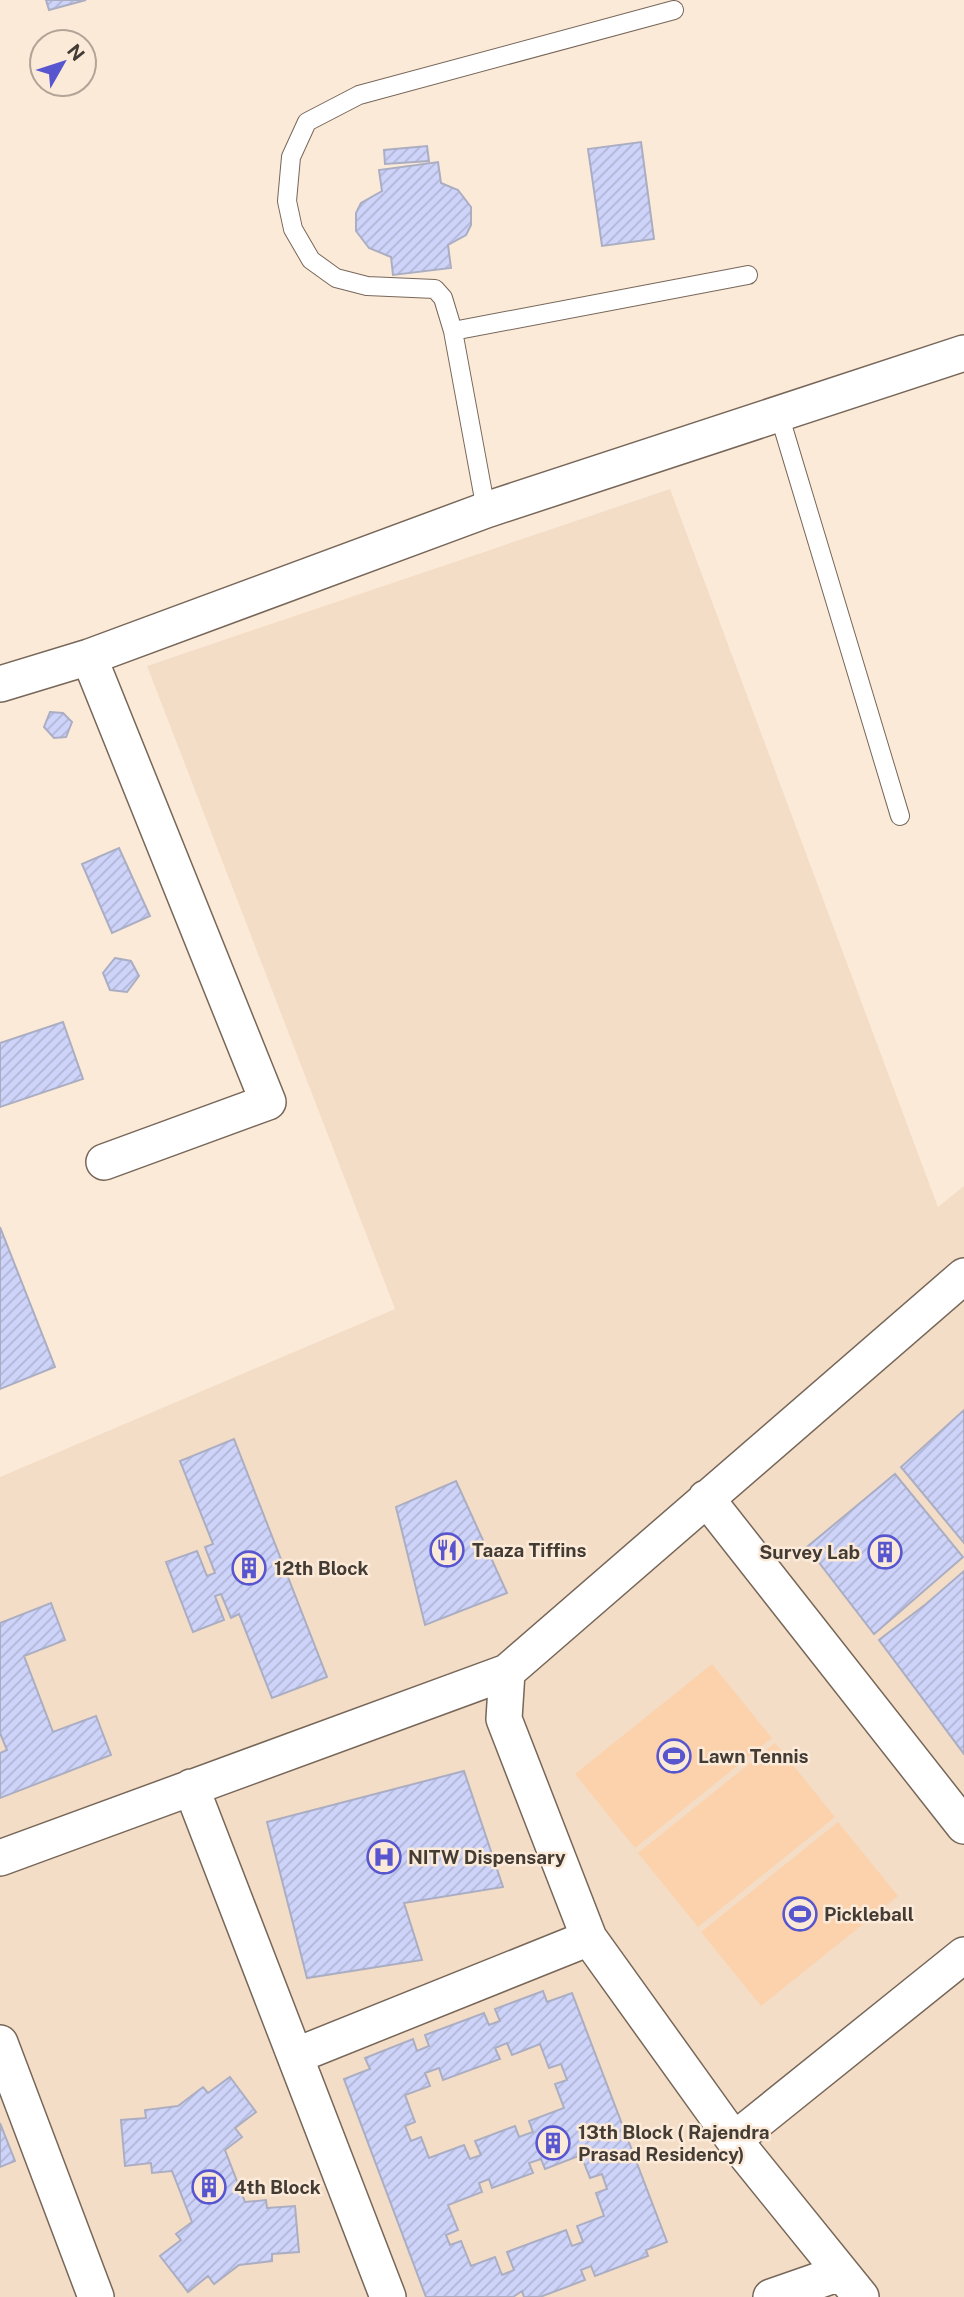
<svg xmlns="http://www.w3.org/2000/svg" width="964" height="2297" font-family="'Public Sans',sans-serif">
<defs>
<pattern id="building-hatch" width="6" height="6" patternUnits="userSpaceOnUse" patternTransform="scale(1.75)"><rect width="6" height="6" fill="#cdd3f9"/><path d="M-1 1l2-2M0 6l6-6M5 7l2-2" fill="none" stroke="#b1b6d6"/></pattern>
</defs>
<rect width="100%" height="100%" fill="#fcead9"/>
<path fill="#f4ddc7" d="M 670,489 L 938,1207 L 964,1186 L 964,2297 L 0,2297 L 0,1477 L 395,1309 L 147,666 Z"/>
<path fill="#fbd2ab" d="M 712,1664 L 772,1738 L 635,1848 L 575,1774 Z
M 775,1743 L 835,1817 L 698,1927 L 638,1853 Z
M 838,1822 L 898,1896 L 761,2006 L 701,1932 Z"/>
<path fill="url(#building-hatch)" stroke="#abaec2" stroke-width="2" fill-rule="evenodd" d="M 46,0 L 86,0 L 49,10 Z
M 641,142 L 654,239 L 602,246 L 588,149 Z
M 427,146 L 429,161 L 385,164 L 384,150 Z
M 438,162 L 441,183 L 458,190 L 471,207 L 471,225 L 466,235 L 448,245 L 451,268 L 393,275 L 391,257 L 369,248 L 356,231 L 356,213 L 361,203 L 382,191 L 379,170 Z
M 50,712 L 63,713 L 72,722 L 66,737 L 54,738 L 44,727 Z
M 119,848 L 150,916 L 112,933 L 82,864 Z
M 115,958 L 131,961 L 139,976 L 127,992 L 110,990 L 103,973 Z
M 63,1022 L 83,1079 L 0,1107 L 0,1043 Z
M 0,1227 L 55,1367 L 0,1389 Z
M 964,1410 L 964,1543 L 901,1467 Z
M 234,1439 L 327,1677 L 272,1698 L 239,1614 L 231,1618 L 221,1594 L 215,1596 L 224,1620 L 193,1632 L 166,1562 L 197,1551 L 207,1576 L 215,1573 L 205,1547 L 213,1544 L 180,1461 Z
M 895,1474 L 963,1557 L 874,1634 L 807,1547 Z
M 456,1481 L 507,1593 L 425,1625 L 396,1507 Z
M 964,1571 L 964,1754 L 879,1640 L 926,1604 Z
M 51,1603 L 65,1640 L 24,1656 L 53,1732 L 96,1716 L 111,1755 L 0,1798 L 0,1753 L 7,1750 L 0,1733 L 0,1623 Z
M 464,1771 L 503,1887 L 404,1903 L 422,1960 L 307,1978 L 267,1822 Z
M 543,1991 L 547,2002 L 572,1993 L 667,2242 L 646,2250 L 648,2256 L 595,2276 L 591,2266 L 581,2270 L 585,2280 L 540,2297 L 524,2297 L 522,2291 L 513,2297 L 426,2297 L 344,2079 L 370,2069 L 365,2058 L 413,2039 L 417,2051 L 429,2046 L 425,2035 L 484,2013 L 489,2025 L 500,2021 L 495,2009 ZM 507,2043 L 512,2055 L 540,2044 L 549,2068 L 561,2064 L 567,2080 L 555,2084 L 564,2108 L 529,2121 L 533,2132 L 519,2137 L 515,2126 L 475,2141 L 481,2155 L 470,2159 L 464,2145 L 429,2158 L 421,2137 L 411,2141 L 405,2126 L 415,2122 L 405,2095 L 430,2086 L 425,2073 L 439,2068 L 443,2080 L 500,2059 L 495,2048 ZM 581,2155 L 590,2178 L 602,2174 L 607,2189 L 596,2193 L 604,2216 L 577,2226 L 583,2242 L 572,2246 L 566,2230 L 507,2252 L 514,2270 L 502,2275 L 495,2257 L 471,2266 L 461,2241 L 450,2245 L 446,2235 L 458,2230 L 448,2205 L 482,2192 L 479,2183 L 489,2179 L 492,2188 L 533,2173 L 529,2163 L 541,2159 L 545,2169 Z
M 230,2077 L 256,2112 L 235,2128 L 242,2137 L 225,2150 L 245,2202 L 266,2200 L 267,2208 L 295,2206 L 299,2252 L 272,2254 L 272,2261 L 239,2265 L 214,2284 L 208,2276 L 188,2292 L 160,2256 L 181,2240 L 176,2234 L 192,2222 L 172,2171 L 152,2173 L 151,2163 L 125,2166 L 121,2120 L 146,2118 L 145,2110 L 178,2106 L 203,2087 L 208,2093 Z
M 0,2123 L 15,2161 L 0,2167 Z"/>
<g fill="none" stroke-linecap="round" stroke-linejoin="round">
<defs>
<path id="lane" d="M 453,331 L 748,275
M 779,414 L 900,816
M 486,510 L 453,331 L 443,298 L 435,289 L 367,286 L 336,278 L 311,260 L 293,229 L 287,201 L 291,157 L 307,122 L 359,95 L 674,10"/>
<path id="street" d="M 89,657 L 268,1102 L 104,1162
M 0,684 L 89,657 L 486,510 L 964,353
M 706,1498 L 964,1826
M 191,1787 L 388,2297
M 0,1858 L 507,1672
M 0,2043 L 96,2297
M 295,2056 L 589,1938
M 734,2140 L 964,1955
M 771,2297 L 840,2273
M 861,2297 L 734,2140 L 589,1938 L 504,1719 L 507,1672 L 964,1276"/>
</defs>
<use href="#lane" stroke="#776759" stroke-width="20"/>
<use href="#street" stroke="#776759" stroke-width="38"/>
<use href="#lane" stroke="#fff" stroke-width="18"/>
<use href="#street" stroke="#fff" stroke-width="35"/>
</g>
<defs>
<symbol id="restaurant-ring" viewBox="-11 -11 22 22"><circle r="9.5" fill="#fcead9" stroke="#5856ce" stroke-width="1.5"/><path d="M-5-6h1v4h1v-4h1v4h1v-4h1v5L-1.5 .5V6h-2V.5L-5-1ZM5-6V6H3V1.5H1.5Q1.5-4 5-6Z" fill="#5856ce"/></symbol>
<symbol id="building-ring" viewBox="-11 -11 22 22"><circle r="9.5" fill="#fcead9" stroke="#5856ce" stroke-width="1.5"/><path d="M-4-6H4V6H1V3H-1V6H-4ZM-2.5-4.3h1.7v1.8h-1.7ZM.8-4.3h1.7v1.8H.8ZM-2.5-1h1.7V.8h-1.7ZM.8-1h1.7V.8H.8Z" fill="#5856ce"/></symbol>
<symbol id="stadium-ring" viewBox="-11 -11 22 22"><circle r="9.5" fill="#fcead9" stroke="#5856ce" stroke-width="1.5"/><path d="M0-5a6.5 5 0 1 0 0 10a6.5 5 0 1 0 0-10ZM-3.5-1.8h7v3.6h-7Z" fill="#5856ce"/></symbol>
<symbol id="hospital-ring" viewBox="-11 -11 22 22"><circle r="9.5" fill="#fcead9" stroke="#5856ce" stroke-width="1.5"/><path d="M-5-5h3v3.5h4V-5h3V5h-3V1.5h-4V5h-3Z" fill="#5856ce"/></symbol>
</defs>
<g fill-rule="evenodd">
<use href="#restaurant-ring" x="428" y="1531" width="38" height="38"/>
<use href="#building-ring" x="866" y="1533" width="38" height="38"/>
<use href="#building-ring" x="230" y="1549" width="38" height="38"/>
<use href="#stadium-ring" x="655" y="1737" width="38" height="38"/>
<use href="#hospital-ring" x="365" y="1838" width="38" height="38"/>
<use href="#stadium-ring" x="781" y="1895" width="38" height="38"/>
<use href="#building-ring" x="534" y="2124" width="38" height="38"/>
<use href="#building-ring" x="190" y="2168" width="38" height="38"/>
</g>
<g text-anchor="middle" stroke-width="5" stroke-linejoin="round" paint-order="stroke">
<g font-size="19" font-weight="bold" fill="#433c35" stroke="#fcead9" text-anchor="start">
<text x="472" y="1557">Taaza Tiffins</text>
<text x="860" y="1559" text-anchor="end">Survey Lab</text>
<text x="274" y="1575">12th Block</text>
<text x="698" y="1763">Lawn Tennis</text>
<text x="408" y="1864">NITW Dispensary</text>
<text x="824" y="1921">Pickleball</text>
<text x="578" y="2139">13th Block ( Rajendra<tspan x="578" dy="22">Prasad Residency)</tspan></text>
<text x="234" y="2194">4th Block</text>
</g>
</g>
<g transform="translate(63 63) rotate(51)"><circle r="33" fill="#fcead9" stroke="#b2a497" stroke-width="2"/>
<path d="M0-5L12 26L0 18L-12 26Z" fill="#5856ce"/>
<text y="-10" font-size="19" font-weight="bold" text-anchor="middle" fill="#433c35">N</text>
</g>
</svg>
